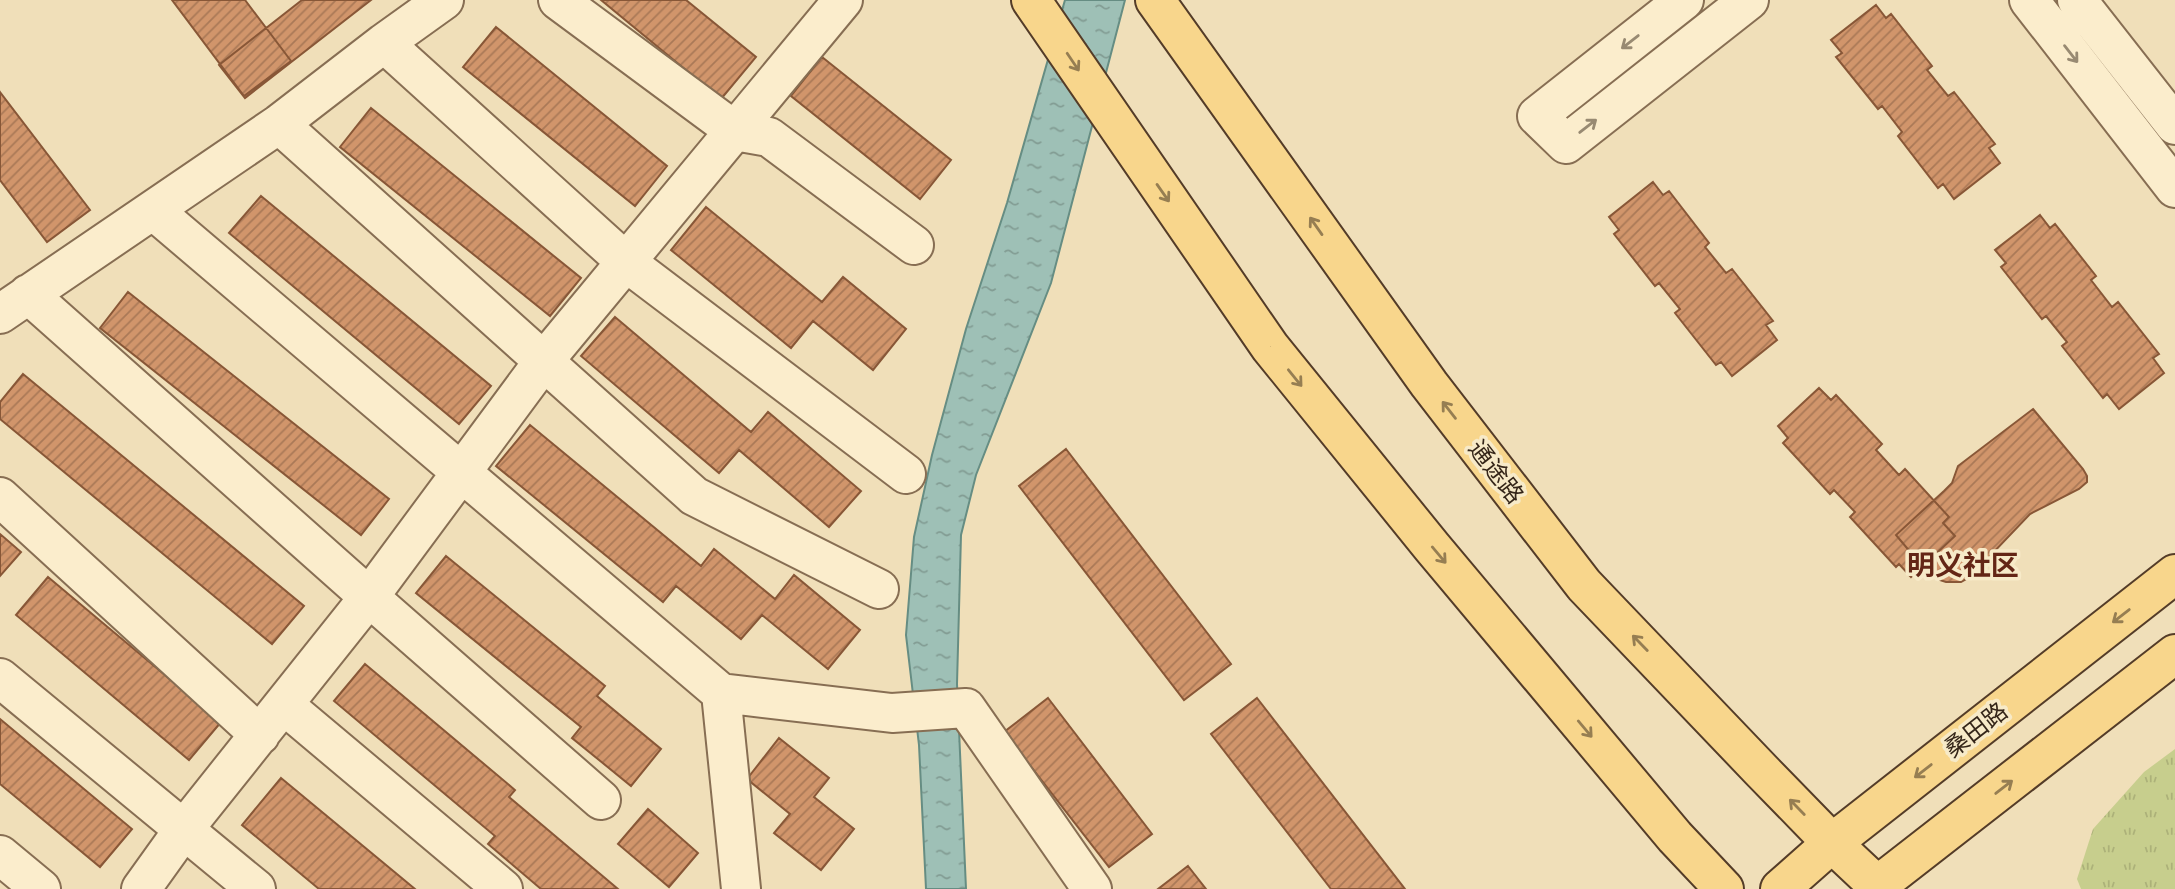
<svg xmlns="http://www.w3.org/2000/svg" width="2175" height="889" font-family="Spectral,'Noto Sans SC',serif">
<defs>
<pattern id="park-tufts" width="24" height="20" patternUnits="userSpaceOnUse" patternTransform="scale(1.75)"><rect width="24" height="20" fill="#c7ce8d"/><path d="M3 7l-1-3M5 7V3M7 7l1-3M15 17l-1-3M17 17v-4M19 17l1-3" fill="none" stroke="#acb179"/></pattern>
<pattern id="water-ripples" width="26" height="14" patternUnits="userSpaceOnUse" patternTransform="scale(1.75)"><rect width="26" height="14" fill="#9ec0b6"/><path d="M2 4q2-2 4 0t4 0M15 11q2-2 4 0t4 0" fill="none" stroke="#829c93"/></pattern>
<pattern id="building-hatch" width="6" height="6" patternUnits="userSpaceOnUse" patternTransform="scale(1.75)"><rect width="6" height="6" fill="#d1956b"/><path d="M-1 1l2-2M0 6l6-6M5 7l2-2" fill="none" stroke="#aa7957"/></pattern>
</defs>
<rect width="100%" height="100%" fill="#f0dfb9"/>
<path fill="url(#park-tufts)" d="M 2175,749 L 2175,889 L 2081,889 L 2077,879 L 2093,829 L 2144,772 Z"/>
<path fill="url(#water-ripples)" stroke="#668d83" stroke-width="2" d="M 1065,0 L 1125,0 L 1051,283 L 976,475 L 961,535 L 957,684 L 966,889 L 926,889 L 919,745 L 906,635 L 914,537 L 932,455 L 966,329 L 1007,203 Z"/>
<path fill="url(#building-hatch)" stroke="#885737" stroke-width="2" d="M 172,0 L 245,0 L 291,61 L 244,96 Z
M 302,0 L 371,0 L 245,98 L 219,65 Z
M 601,0 L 686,0 L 756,57 L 721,99 Z
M 1876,5 L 1886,18 L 1891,14 L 1932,66 L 1927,70 L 1948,96 L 1954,92 L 1995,144 L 1989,148 L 2000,163 L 1954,199 L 1943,184 L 1938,188 L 1898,136 L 1902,132 L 1882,106 L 1878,109 L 1836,57 L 1842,53 L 1831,40 Z
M 496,27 L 667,166 L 635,206 L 463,67 Z
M 822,57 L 951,160 L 920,199 L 791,96 Z
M 0,92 L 90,210 L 47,242 L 0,180 Z
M 371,108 L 581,278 L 550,316 L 340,147 Z
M 1653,182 L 1663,195 L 1669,191 L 1709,243 L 1705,247 L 1726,273 L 1732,269 L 1773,321 L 1766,325 L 1777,340 L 1732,376 L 1721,362 L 1716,365 L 1675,313 L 1680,309 L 1659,283 L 1655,286 L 1614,234 L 1619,230 L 1609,217 Z
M 261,196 L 491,386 L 459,424 L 229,233 Z
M 706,207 L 822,302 L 843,277 L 906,329 L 873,370 L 813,321 L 791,348 L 671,250 Z
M 2040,215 L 2050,228 L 2055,224 L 2096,276 L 2091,280 L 2112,307 L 2118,302 L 2159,354 L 2153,358 L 2164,373 L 2119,409 L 2107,394 L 2103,398 L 2062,346 L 2067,342 L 2046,316 L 2042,319 L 2001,267 L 2006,263 L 1995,250 Z
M 128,292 L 389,499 L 361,535 L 100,328 Z
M 615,317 L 751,432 L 768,412 L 861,491 L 829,527 L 739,450 L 719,473 L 581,356 Z
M 23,374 L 304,606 L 272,644 L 0,419 L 0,402 Z
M 1819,388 L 1831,400 L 1836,395 L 1882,444 L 1876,450 L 1899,475 L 1905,469 L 1949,517 L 1943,523 L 1955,536 L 1911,577 L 1899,564 L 1896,567 L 1850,517 L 1855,512 L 1834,490 L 1830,494 L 1783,443 L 1788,438 L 1778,426 Z
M 2033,409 L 2083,469 L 2087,476 L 2087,482 L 2079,489 L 2030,514 L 1970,577 L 1961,582 L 1946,582 L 1937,579 L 1927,572 L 1896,535 L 1944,491 L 1952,483 L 1958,466 Z
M 530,425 L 701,566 L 714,549 L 775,599 L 794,575 L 860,630 L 828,669 L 762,615 L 741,639 L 676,586 L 663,602 L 496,466 Z
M 1066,449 L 1231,664 L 1184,700 L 1019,486 Z
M 0,534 L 21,552 L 0,576 Z
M 446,556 L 605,686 L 597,696 L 661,749 L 631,786 L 572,738 L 581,727 L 416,593 Z
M 48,577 L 221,722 L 189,760 L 16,615 Z
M 365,664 L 515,790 L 509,797 L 618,889 L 541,889 L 488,844 L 495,836 L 334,701 Z
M 1048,698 L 1152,834 L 1109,867 L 1004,732 Z
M 1257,698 L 1405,889 L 1331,889 L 1211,734 Z
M 0,719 L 132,829 L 100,867 L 0,784 Z
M 779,738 L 829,778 L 814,797 L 854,829 L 821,870 L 774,833 L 790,814 L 747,779 Z
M 281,778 L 415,889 L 319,889 L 242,825 Z
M 648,809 L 698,853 L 669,887 L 618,844 Z
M 1188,866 L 1206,889 L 1158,889 Z"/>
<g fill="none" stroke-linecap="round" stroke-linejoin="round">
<defs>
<path id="minor" d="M 558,0 L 735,131 L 769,137 L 914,245
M 1684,0 L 1537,116 L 1566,144 L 1749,0
M 2029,0 L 2175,188
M 2077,0 L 2175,125
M 384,43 L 626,262 L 906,474
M 279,124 L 694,496 L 879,589
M 154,211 L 721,693 L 892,713 L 966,708 L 1092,889
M 28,294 L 369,597 L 601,800
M 0,314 L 279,124 L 384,43 L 444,0
M 0,497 L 260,735
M 0,678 L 256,889
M 721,693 L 741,889
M 284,705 L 503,889
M 0,855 L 41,889
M 141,889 L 184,829 L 369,597 L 543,362 L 843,0"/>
<path id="major" d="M 1031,0 L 1270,347 L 1432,547 L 1675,837 L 1724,889
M 1155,0 L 1429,384 L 1584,585 L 1760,769 L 1832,843 L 1881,889
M 1780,889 L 1832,843 L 2175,574
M 1873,889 L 2175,654"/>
</defs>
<use href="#minor" stroke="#876e53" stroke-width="42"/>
<use href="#major" stroke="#543c28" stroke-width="42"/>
<use href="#minor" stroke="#fbedcc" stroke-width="38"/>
<use href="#major" stroke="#f8d68c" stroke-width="38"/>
</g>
<defs><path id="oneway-shaft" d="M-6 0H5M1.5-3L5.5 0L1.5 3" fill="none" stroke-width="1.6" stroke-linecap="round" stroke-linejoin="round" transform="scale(1.75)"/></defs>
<g stroke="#988a72">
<use href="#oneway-shaft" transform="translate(1630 42) rotate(142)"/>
<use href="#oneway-shaft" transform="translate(2071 54) rotate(52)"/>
<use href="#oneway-shaft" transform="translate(1588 126) rotate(-38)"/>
</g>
<g stroke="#967e52">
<use href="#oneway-shaft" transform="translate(1073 62) rotate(56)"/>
<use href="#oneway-shaft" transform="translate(1163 193) rotate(55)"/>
<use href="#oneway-shaft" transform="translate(1316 226) rotate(-125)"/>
<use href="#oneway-shaft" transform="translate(1295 378) rotate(51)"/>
<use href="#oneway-shaft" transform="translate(1449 410) rotate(-128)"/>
<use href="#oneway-shaft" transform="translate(1439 555) rotate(50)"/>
<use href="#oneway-shaft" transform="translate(2121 616) rotate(142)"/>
<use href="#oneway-shaft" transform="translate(1640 643) rotate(-134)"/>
<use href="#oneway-shaft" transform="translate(1585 729) rotate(50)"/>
<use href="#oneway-shaft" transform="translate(1923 771) rotate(142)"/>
<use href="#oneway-shaft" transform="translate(2004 787) rotate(-38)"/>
<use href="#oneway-shaft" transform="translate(1797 807) rotate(-134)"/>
</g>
<g text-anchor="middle" stroke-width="7" stroke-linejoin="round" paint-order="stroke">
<g font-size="24" fill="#352619" stroke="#f7eac8">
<text transform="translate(1496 472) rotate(52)" y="8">通途路</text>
<text transform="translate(1976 730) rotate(-38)" y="8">桑田路</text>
</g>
<g font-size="28" font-weight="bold" fill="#642616" stroke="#f7eac8">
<text x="1963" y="575">明义社区</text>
</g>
</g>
</svg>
